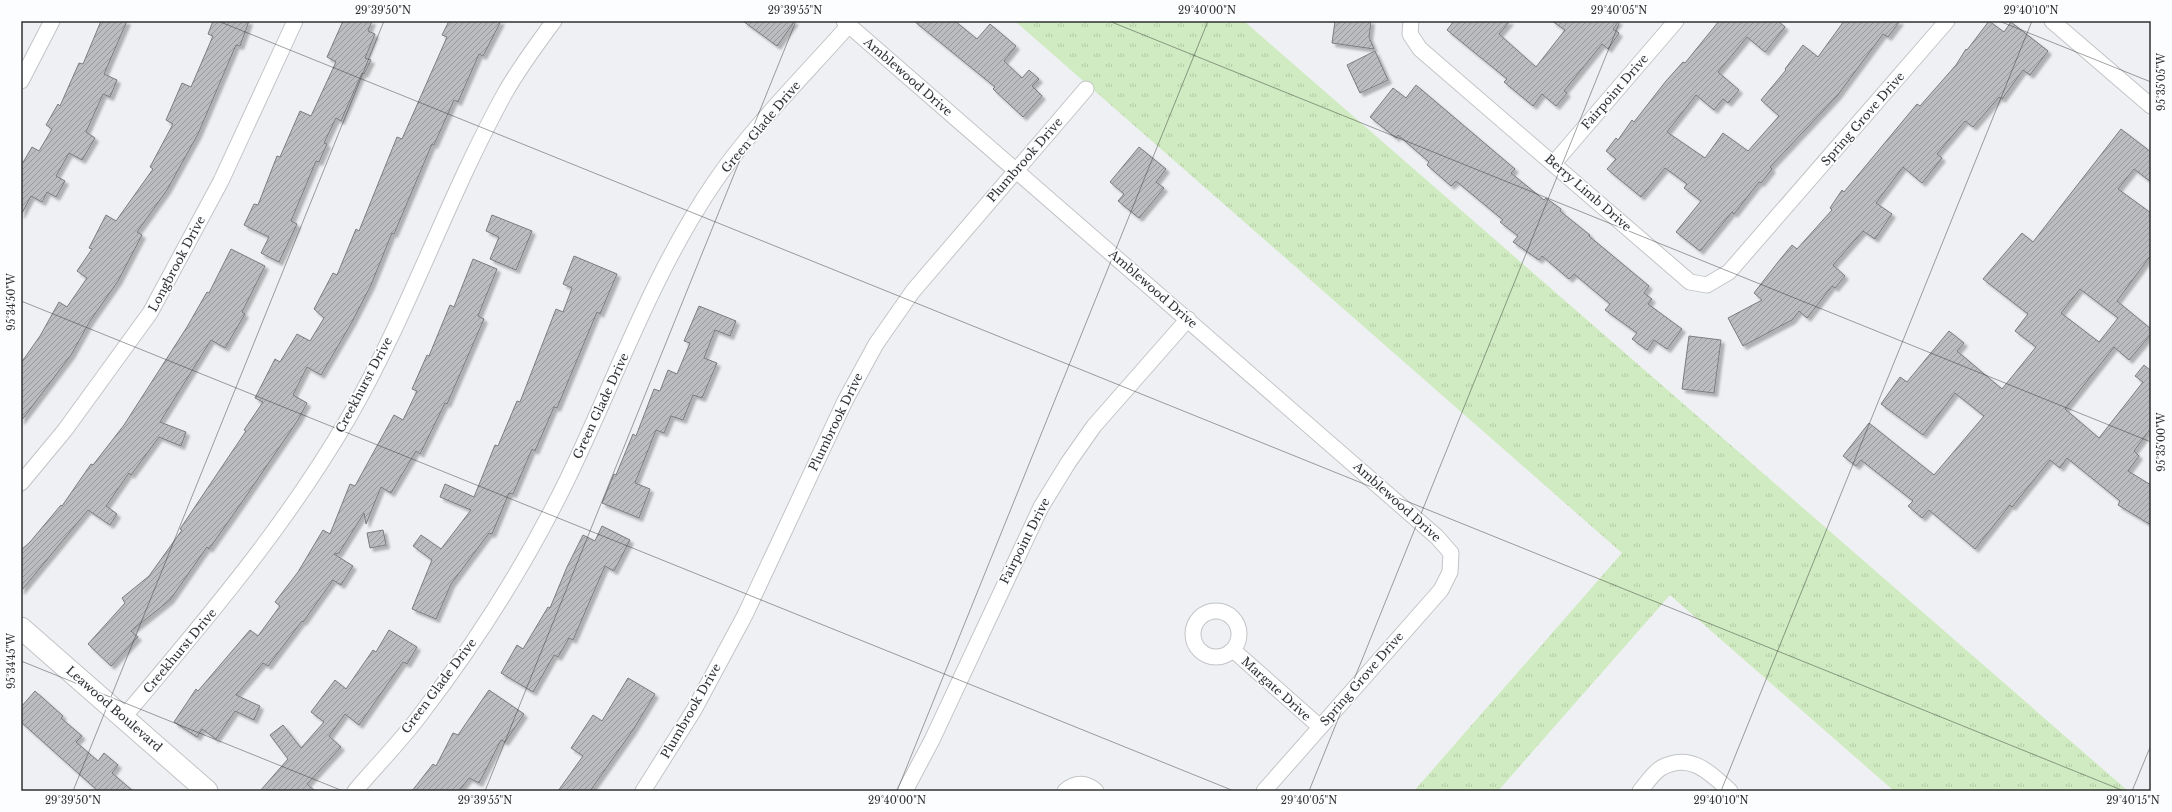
<svg xmlns="http://www.w3.org/2000/svg" width="2172" height="812" font-family="'Libre Baskerville',serif">
<defs>
<pattern id="grass-tufts" width="24" height="20" patternUnits="userSpaceOnUse"><rect width="24" height="20" fill="#d0ebc1"/><path d="M3 7l-1-3M5 7V3M7 7l1-3M15 17l-1-3M17 17v-4M19 17l1-3" fill="none" stroke="#b3caa6"/></pattern>
<pattern id="building-hatch" width="6" height="6" patternUnits="userSpaceOnUse"><rect width="6" height="6" fill="#bbbcbf"/><path d="M-1 1l2-2M0 6l6-6M5 7l2-2" fill="none" stroke="#98999c"/></pattern>
<filter id="shadow"><feDropShadow dx="3.5" dy="3.5" stdDeviation="1" flood-color="#0004"/></filter>
</defs>
<rect width="100%" height="100%" fill="#eff0f3"/>
<path fill="url(#grass-tufts)" d="M 1015,21 L 1244,21 L 2128,791 L 1894,791 L 1670,595 L 1498,791 L 1414,791 L 1622,553 Z"/>
<path fill="url(#building-hatch)" stroke="#7b7c7f" fill-rule="evenodd" filter="url(#shadow)" d="M 101,21 L 127,21 L 104,74 L 117,80 L 110,97 L 103,94 L 86,132 L 95,138 L 82,160 L 69,153 L 56,176 L 65,181 L 56,197 L 47,192 L 42,202 L 31,196 L 21,215 L 21,166 L 32,147 L 39,151 L 52,129 L 46,125 L 58,104 L 60,106 L 79,63 L 83,64 Z
M 213,21 L 249,21 L 240,46 L 236,45 L 198,134 L 167,190 L 137,232 L 142,235 L 118,281 L 90,321 L 71,355 L 21,421 L 21,363 L 40,336 L 59,302 L 67,307 L 87,278 L 77,271 L 92,249 L 89,248 L 106,215 L 116,221 L 153,169 L 150,167 L 173,124 L 166,120 L 182,83 L 191,87 L 213,36 L 208,34 Z
M 343,21 L 372,21 L 368,31 L 375,34 L 365,58 L 371,60 L 364,74 L 362,73 L 341,121 L 336,118 L 324,143 L 327,144 L 319,162 L 316,161 L 291,221 L 297,224 L 279,262 L 261,253 L 269,237 L 244,225 L 254,204 L 258,205 L 277,156 L 280,157 L 300,111 L 311,116 L 336,62 L 327,57 Z
M 449,21 L 501,21 L 483,56 L 479,54 L 458,102 L 454,100 L 434,145 L 432,144 L 394,234 L 392,233 L 371,285 L 352,322 L 321,375 L 307,367 L 293,395 L 307,403 L 298,420 L 240,505 L 209,549 L 207,547 L 170,600 L 131,631 L 138,637 L 111,666 L 88,644 L 125,603 L 122,598 L 149,576 L 182,530 L 180,529 L 246,431 L 244,430 L 263,402 L 255,398 L 275,359 L 280,362 L 297,334 L 310,341 L 324,318 L 314,309 L 333,273 L 337,275 L 356,229 L 359,231 L 397,137 L 402,139 L 447,37 L 442,35 Z
M 743,21 L 795,21 L 777,46 Z
M 914,21 L 955,21 L 977,39 L 990,24 L 1016,46 L 1004,61 L 1022,78 L 1029,70 L 1039,79 L 1032,86 L 1042,96 L 1023,117 L 993,89 L 995,87 Z
M 1335,21 L 1371,21 L 1369,37 L 1374,49 L 1332,43 Z
M 1454,21 L 1510,21 L 1499,34 L 1536,67 L 1565,30 L 1552,21 L 1619,21 L 1613,29 L 1619,33 L 1608,49 L 1602,44 L 1564,91 L 1567,93 L 1556,106 L 1542,94 L 1533,106 L 1504,82 L 1507,79 L 1447,30 Z
M 1719,21 L 1778,21 L 1785,27 L 1765,52 L 1747,37 L 1718,72 L 1739,90 L 1728,103 L 1723,99 L 1714,110 L 1696,95 L 1667,132 L 1705,158 L 1723,133 L 1748,151 L 1779,116 L 1761,100 L 1786,70 L 1785,69 L 1803,45 L 1818,57 L 1844,21 L 1900,21 L 1888,37 L 1883,34 L 1837,96 L 1770,167 L 1772,169 L 1761,183 L 1759,182 L 1734,214 L 1732,212 L 1700,251 L 1676,232 L 1701,201 L 1684,188 L 1687,184 L 1665,168 L 1641,197 L 1607,169 L 1616,159 L 1606,151 L 1616,138 L 1618,140 L 1632,120 L 1634,122 L 1666,81 L 1683,62 L 1685,63 Z
M 1989,21 L 2004,32 L 2011,22 L 2048,51 L 2030,75 L 2023,70 L 2002,99 L 1999,97 L 1973,127 L 1965,121 L 1937,154 L 1942,158 L 1922,183 L 1903,167 L 1876,203 L 1892,214 L 1875,239 L 1863,231 L 1833,265 L 1845,276 L 1835,288 L 1832,286 L 1807,318 L 1799,311 L 1792,320 L 1743,346 L 1728,318 L 1762,300 L 1754,293 L 1778,262 L 1792,245 L 1797,249 L 1832,210 L 1830,208 L 1842,190 L 1844,192 L 1917,104 L 1920,106 L 1956,65 L 1966,49 L 1967,50 Z
M 1375,51 L 1388,80 L 1360,93 L 1347,65 Z
M 1416,85 L 1515,169 L 1511,173 L 1544,200 L 1546,198 L 1561,209 L 1560,211 L 1590,235 L 1589,236 L 1649,286 L 1644,293 L 1652,299 L 1648,304 L 1682,329 L 1667,349 L 1654,340 L 1647,350 L 1632,339 L 1637,333 L 1605,310 L 1610,304 L 1574,274 L 1569,279 L 1542,256 L 1539,260 L 1513,242 L 1518,236 L 1500,222 L 1503,220 L 1456,181 L 1451,186 L 1427,165 L 1429,162 L 1398,135 L 1396,138 L 1370,117 L 1393,88 L 1406,98 Z
M 2121,129 L 2151,152 L 2151,182 L 2134,169 L 2118,189 L 2151,213 L 2151,255 L 2117,301 L 2151,329 L 2151,334 L 2129,360 L 2114,347 L 2065,409 L 2099,438 L 2143,382 L 2135,376 L 2144,365 L 2151,371 L 2151,428 L 2134,451 L 2139,456 L 2128,471 L 2151,485 L 2151,525 L 2118,505 L 2120,501 L 2067,458 L 2060,468 L 2050,460 L 2012,507 L 2010,505 L 1975,549 L 1929,510 L 1922,518 L 1908,506 L 1913,501 L 1861,460 L 1856,466 L 1843,456 L 1869,423 L 1934,475 L 1984,416 L 1955,393 L 1923,435 L 1881,404 L 1900,377 L 1907,382 L 1949,331 L 1964,343 L 1957,351 L 2002,389 L 2036,347 L 2015,331 L 2028,314 L 1983,279 L 2022,233 L 2033,242 ZM 2080,289 L 2118,318 L 2099,342 L 2061,313 Z
M 1139,147 L 1166,169 L 1156,182 L 1164,188 L 1139,218 L 1118,201 L 1124,194 L 1110,182 Z
M 492,215 L 532,231 L 516,270 L 490,259 L 499,237 L 486,231 Z
M 231,249 L 265,266 L 242,312 L 245,314 L 225,348 L 211,340 L 160,422 L 186,432 L 181,446 L 159,437 L 131,475 L 129,473 L 106,506 L 117,514 L 110,525 L 88,510 L 21,591 L 21,550 L 30,542 L 61,505 L 62,506 L 91,464 L 93,465 L 124,425 L 187,327 L 207,292 L 209,293 Z
M 574,256 L 617,274 L 600,314 L 597,312 L 557,408 L 554,407 L 535,451 L 532,449 L 513,494 L 509,493 L 492,534 L 489,533 L 451,584 L 436,619 L 412,609 L 432,560 L 413,546 L 421,535 L 441,549 L 471,510 L 440,497 L 445,484 L 474,497 L 495,445 L 498,446 L 517,401 L 520,402 L 556,309 L 563,312 L 572,288 L 563,284 Z
M 473,259 L 497,269 L 478,316 L 484,319 L 447,404 L 445,403 L 420,454 L 416,451 L 391,493 L 381,487 L 366,524 L 364,513 L 339,553 L 334,554 L 353,566 L 341,585 L 333,580 L 303,622 L 302,621 L 268,666 L 263,663 L 236,695 L 260,706 L 254,720 L 235,711 L 216,739 L 202,729 L 197,737 L 174,722 L 196,689 L 198,691 L 250,630 L 258,636 L 280,606 L 275,602 L 298,572 L 323,530 L 330,534 L 350,484 L 355,486 L 394,415 L 403,420 L 417,391 L 412,389 L 427,355 L 429,356 L 450,305 L 454,307 Z
M 699,306 L 736,321 L 730,336 L 715,330 L 704,358 L 717,363 L 702,398 L 693,395 L 683,420 L 671,416 L 664,433 L 656,430 L 635,483 L 650,489 L 639,518 L 602,503 L 614,474 L 616,475 L 633,434 L 636,436 L 654,389 L 660,391 L 668,370 L 677,374 L 690,343 L 684,341 Z
M 1689,336 L 1721,340 L 1714,393 L 1682,389 Z
M 602,526 L 630,540 L 614,571 L 605,566 L 573,640 L 569,638 L 558,657 L 554,655 L 533,692 L 501,673 L 517,645 L 523,649 L 548,607 L 550,608 L 567,567 L 583,535 L 595,541 Z
M 383,530 L 386,545 L 370,548 L 367,533 Z
M 389,630 L 417,647 L 407,664 L 403,662 L 359,725 L 345,714 L 329,736 L 341,747 L 307,784 L 315,791 L 260,791 L 288,759 L 270,735 L 283,725 L 301,748 L 324,722 L 311,712 L 335,680 L 346,689 L 373,650 L 376,652 Z
M 628,678 L 655,694 L 633,730 L 590,791 L 558,791 L 583,756 L 571,748 L 593,715 L 602,721 Z
M 489,690 L 524,714 L 505,742 L 501,740 L 479,783 L 469,778 L 459,791 L 412,791 L 433,764 L 436,766 L 453,733 L 458,735 Z
M 35,691 L 63,716 L 61,718 L 82,736 L 76,742 L 98,761 L 104,753 L 118,765 L 112,773 L 133,791 L 98,791 L 21,722 L 21,707 Z"/>
<g fill="none" stroke-linecap="round" stroke-linejoin="round">
<defs>
<path id="street" d="M 844,21 L 1437,537 L 1451,553 L 1450,572 L 1441,590 L 1264,791
M 1411,21 L 1410,34 L 1420,49 L 1690,282 L 1707,285 L 1729,272 L 1947,21
M 2052,21 L 2151,106
M 21,81 L 52,21
M 1554,163 L 1676,21
M 21,483 L 65,430 L 150,313 L 221,181 L 295,21
M1193 634a23 23 0 1 1 46 0a23 23 0 1 1-46 0Z
M 1233,650 L 1320,727
M 123,718 C 204,622 286,526 349,417 C 409,313 447,198 505,93 C 519,68 537,44 554,21
M 355,791 C 377,765 401,741 421,714 C 477,641 527,562 567,480 C 615,381 652,274 714,183 C 752,127 804,76 849,25
M 643,791 L 694,710 L 745,615 L 845,401 L 876,344 L 913,291 L 1086,89
M 905,791 L 932,740 L 1041,507 L 1068,463 L 1094,426 L 1188,319
M 1065,791 C 1075,782 1086,782 1096,791
M 1640,791 C 1646,784 1653,773 1661,768 C 1690,752 1709,772 1730,791"/>
<path id="secondary" d="M 21,628 L 207,791"/>
</defs>
<use href="#street" stroke="#c2c4c6" stroke-width="17"/>
<use href="#secondary" stroke="#c2c4c6" stroke-width="23"/>
<use href="#street" stroke="#fff" stroke-width="15"/>
<use href="#secondary" stroke="#fff" stroke-width="21"/>
</g>
<path fill="none" stroke="#2f3031" stroke-width="1" stroke-opacity="0.45" d="M 218,21 L 2124,791M 1109,21 L 2151,442M 1999,21 L 2151,82M 21,301 L 1234,791M 21,661 L 343,791M 73,791 L 384,21M 485,791 L 796,21M 897,791 L 1208,21M 1309,791 L 1620,21M 1721,791 L 2032,21M 2132,791 L 2151,745"/>
<g text-anchor="middle" stroke-width="3.5" stroke-linejoin="round" paint-order="stroke">
<g font-size="12" fill="#2f3031" stroke="#fcfdff">
<text transform="translate(908 77) rotate(41)" y="4">Amblewood Drive</text>
<text transform="translate(1615 92) rotate(-49)" y="4">Fairpoint Drive</text>
<text transform="translate(1863 119) rotate(-49)" y="4">Spring Grove Drive</text>
<text transform="translate(761 127) rotate(-50)" y="4">Green Glade Drive</text>
<text transform="translate(1025 160) rotate(-49)" y="4">Plumbrook Drive</text>
<text transform="translate(1588 193) rotate(41)" y="4">Berry Limb Drive</text>
<text transform="translate(177 264) rotate(-62)" y="4">Longbrook Drive</text>
<text transform="translate(1153 289) rotate(41)" y="4">Amblewood Drive</text>
<text transform="translate(364 385) rotate(-62)" y="4">Creekhurst Drive</text>
<text transform="translate(601 406) rotate(-65)" y="4">Green Glade Drive</text>
<text transform="translate(836 422) rotate(-64)" y="4">Plumbrook Drive</text>
<text transform="translate(1397 502) rotate(42)" y="4">Amblewood Drive</text>
<text transform="translate(1025 541) rotate(-63)" y="4">Fairpoint Drive</text>
<text transform="translate(180 651) rotate(-50)" y="4">Creekhurst Drive</text>
<text transform="translate(1362 679) rotate(-49)" y="4">Spring Grove Drive</text>
<text transform="translate(439 686) rotate(-53)" y="4">Green Glade Drive</text>
<text transform="translate(1276 689) rotate(42)" y="4">Margate Drive</text>
<text transform="translate(114 709) rotate(41)" y="4">Leawood Boulevard</text>
<text transform="translate(691 711) rotate(-60)" y="4">Plumbrook Drive</text>
</g>
</g>
<rect width="2172" height="812" fill="none" stroke="#fcfdff" stroke-width="44"/>
<rect x="22" y="22" width="2128" height="768" fill="none" stroke="#2f3031" stroke-width="1.5"/>
<g font-size="10" text-anchor="middle" fill="#2f3031">
<text x="383" y="14">29°39'50"N</text>
<text x="795" y="14">29°39'55"N</text>
<text x="1207" y="14">29°40'00"N</text>
<text x="1619" y="14">29°40'05"N</text>
<text x="2031" y="14">29°40'10"N</text>
<text transform="translate(2161 82) rotate(-90)" y="4">95°35'05"W</text>
<text transform="translate(11 302) rotate(-90)" y="4">95°34'50"W</text>
<text transform="translate(2161 442) rotate(-90)" y="4">95°35'00"W</text>
<text transform="translate(11 661) rotate(-90)" y="4">95°34'45"W</text>
<text x="73" y="804">29°39'50"N</text>
<text x="485" y="804">29°39'55"N</text>
<text x="897" y="804">29°40'00"N</text>
<text x="1309" y="804">29°40'05"N</text>
<text x="1721" y="804">29°40'10"N</text>
<text x="2133" y="804">29°40'15"N</text>
</g>
</svg>
